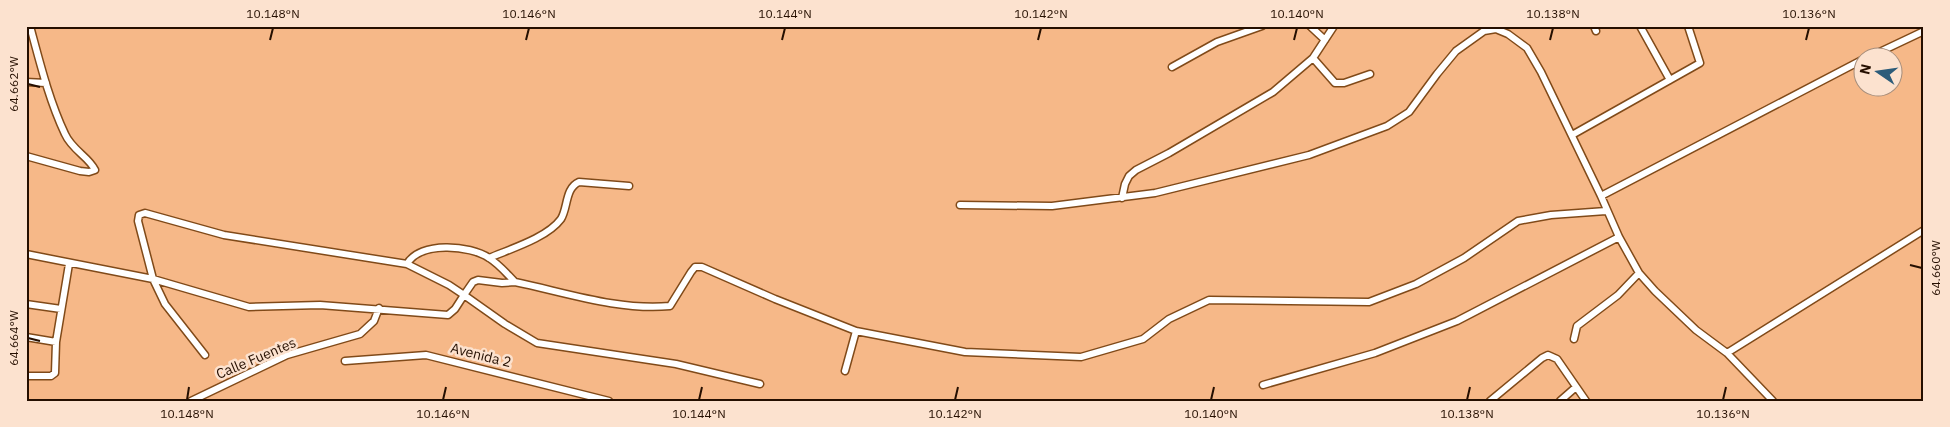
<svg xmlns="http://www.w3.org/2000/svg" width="1950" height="427" font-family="'IBM Plex Sans',sans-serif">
<rect width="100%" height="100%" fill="#f6b888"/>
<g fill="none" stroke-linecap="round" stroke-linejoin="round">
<defs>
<path id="minor" d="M 1310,26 L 1325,40
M 1594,26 L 1596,31
M 1640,26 L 1670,80
M 1313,58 L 1335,83 L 1344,83 L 1370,74
M 1867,58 L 1924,31
M 1172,67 L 1217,42 L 1262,26
M 26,82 L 46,83
M 1572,135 L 1700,63 L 1688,26
M 26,156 L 80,171 L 89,172 L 95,170 C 89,157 72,150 65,134 C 49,100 40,63 30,26
M 1601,196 L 1862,60
M 1122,198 L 1125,184 L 1129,176 L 1136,170 L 1169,153 L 1273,92 L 1313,58 L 1334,26
M 960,205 L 1052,206 L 1155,193 L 1309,155 L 1387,126 L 1409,112 L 1437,74 L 1456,51 L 1484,31 L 1496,29 L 1508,34 L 1527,48 L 1541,72 L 1601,196 L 1619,237 L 1639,273 L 1655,291 L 1696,330 L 1727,353 L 1773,401
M 26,254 L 153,279 L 249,307 L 320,305 L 448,315 L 455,309 L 464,295 L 449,285 L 407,264 L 224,235 L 145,213 L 139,215 L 138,221 L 153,279 L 165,304 L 205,355
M 489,258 C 510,249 547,238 561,219 C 568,208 565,188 579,182 L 629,186
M 407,264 C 420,241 470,245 489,258 C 499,264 507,274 515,282
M 26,304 L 61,309
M 26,337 L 56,342
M 1574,339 L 1577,326 L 1618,295 L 1639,273
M 1727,353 L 1924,230
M 345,361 L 426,355 L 609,401
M 845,371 L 856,331
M 26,376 L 51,376 L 55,373 L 56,342 L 69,264
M 760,384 L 676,364 L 537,343 L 505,324 L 464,295 L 473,282 L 478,280 L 502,283 L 515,282 C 564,292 619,311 670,306 L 691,272 L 695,267 L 702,267 L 775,299 L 856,331 L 965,352 L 1081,357 L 1143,339 L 1169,319 L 1209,300 L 1369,302 L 1416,284 L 1464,258 L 1518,221 L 1551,215 L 1606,211
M 1263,385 L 1375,353 L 1457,321 L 1619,237
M 191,401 L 287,355 L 360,334 L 374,321 L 379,308
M 1490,401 L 1542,358 L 1548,355 L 1557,359 L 1586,401
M 1560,401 L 1576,387"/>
</defs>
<use href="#minor" stroke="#804a19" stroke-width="9"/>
<use href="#minor" stroke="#fff" stroke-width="6"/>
</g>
<path fill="none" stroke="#250f00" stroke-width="2" d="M 270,40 L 273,28M 526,40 L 529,28M 782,40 L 785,28M 1038,40 L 1041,28M 1294,40 L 1297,28M 1550,40 L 1553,28M 1806,40 L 1809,28M 28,84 L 40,87M 1910,265 L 1922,268M 28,338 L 40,341M 187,400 L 189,387M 443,400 L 446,387M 699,400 L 702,387M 955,400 L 958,387M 1211,400 L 1214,387M 1467,400 L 1470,387M 1723,400 L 1726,387"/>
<g text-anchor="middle" stroke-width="5" stroke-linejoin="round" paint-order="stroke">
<g font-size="14" fill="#250f00" stroke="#fce2cf">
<text transform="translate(481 355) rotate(14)" y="5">Avenida 2</text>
<text transform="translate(256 358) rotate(-23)" y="5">Calle Fuentes</text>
</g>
</g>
<rect width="1950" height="427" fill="none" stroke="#fce2cf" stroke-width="55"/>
<g transform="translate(1878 72) rotate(283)"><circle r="24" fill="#fce2cf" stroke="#a68e7c"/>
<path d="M0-4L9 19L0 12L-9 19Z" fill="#2c5c7a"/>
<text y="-8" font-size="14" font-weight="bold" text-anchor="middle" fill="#250f00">N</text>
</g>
<rect x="28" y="28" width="1894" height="372" fill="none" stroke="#250f00" stroke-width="2"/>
<g font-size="12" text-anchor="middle" fill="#250f00">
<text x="273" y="18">10.148°N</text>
<text x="529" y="18">10.146°N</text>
<text x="785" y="18">10.144°N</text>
<text x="1041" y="18">10.142°N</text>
<text x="1297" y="18">10.140°N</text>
<text x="1553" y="18">10.138°N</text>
<text x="1809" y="18">10.136°N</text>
<text transform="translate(14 84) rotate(-90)" y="4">64.662°W</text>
<text transform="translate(1936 268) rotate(-90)" y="4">64.660°W</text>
<text transform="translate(14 338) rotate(-90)" y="4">64.664°W</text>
<text x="187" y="418">10.148°N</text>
<text x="443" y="418">10.146°N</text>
<text x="699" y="418">10.144°N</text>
<text x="955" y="418">10.142°N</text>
<text x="1211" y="418">10.140°N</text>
<text x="1467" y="418">10.138°N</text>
<text x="1723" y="418">10.136°N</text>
</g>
</svg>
